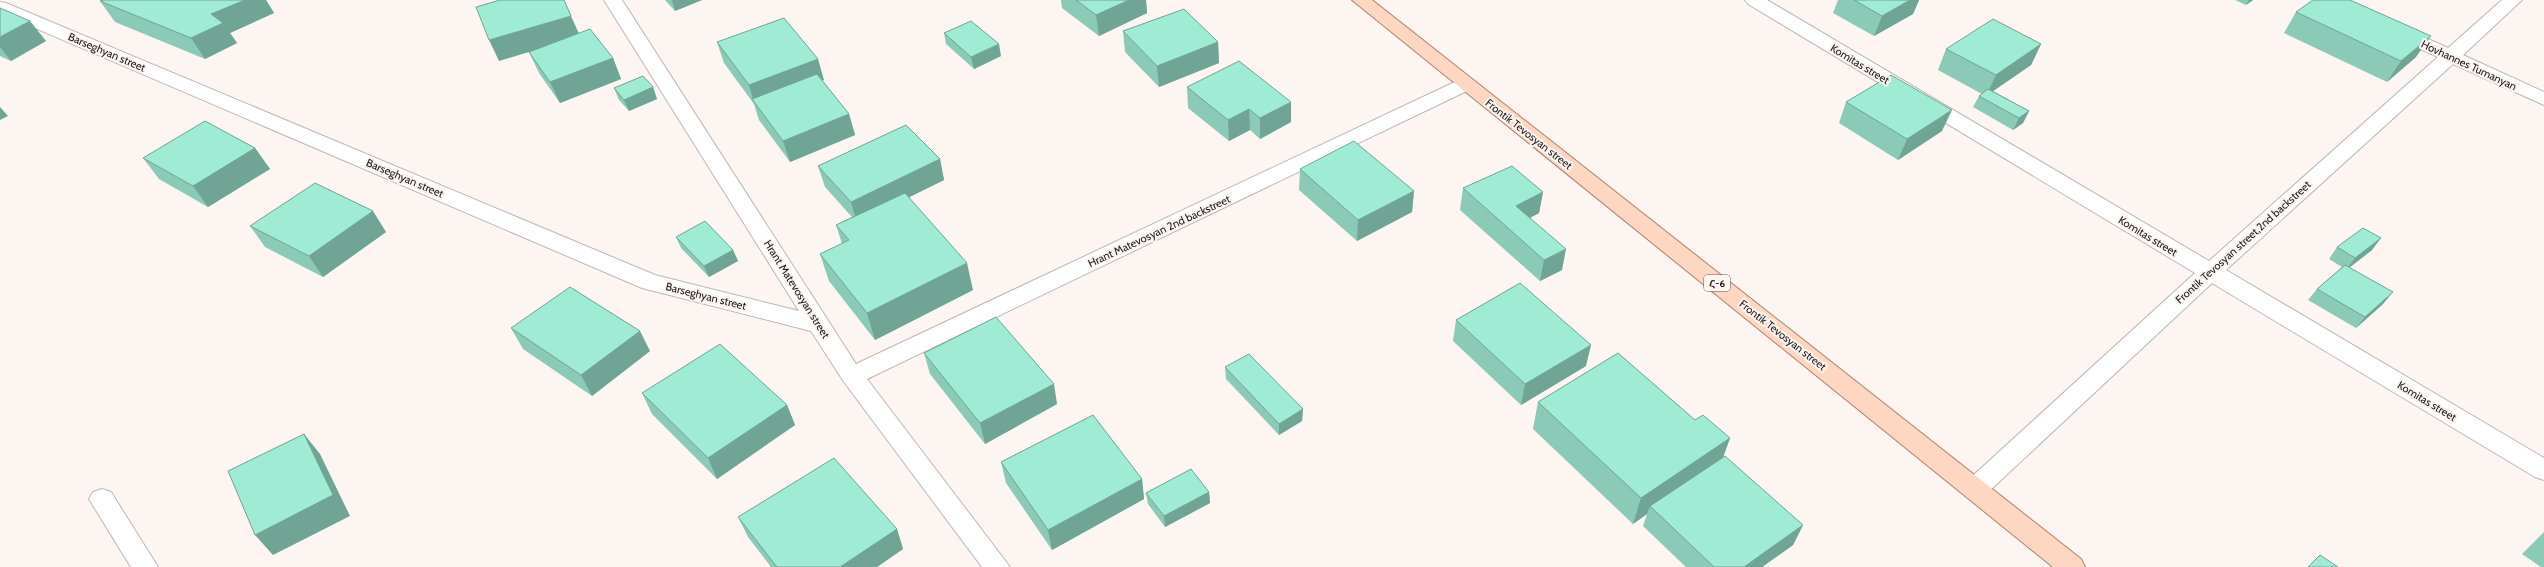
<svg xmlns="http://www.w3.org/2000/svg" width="2544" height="567" font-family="Cabin,'Noto Sans Armenian',sans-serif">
<rect width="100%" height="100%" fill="#fcf5f1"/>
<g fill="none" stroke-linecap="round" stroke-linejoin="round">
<defs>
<path id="minor" d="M 604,0 L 622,0 L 856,364 L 1459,80 L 1473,80 L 1476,84 L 1473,88 L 867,379 L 1010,567 L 982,567 L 844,382 L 811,331 L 642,288 L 0,13 L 0,2 L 6,3 L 655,275 L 799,311 Z
M 1745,0 L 1767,0 L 2209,261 L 2438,57 L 2392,36 L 2389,32 L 2392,28 L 2404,28 L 2448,48 L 2502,0 L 2522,0 L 2463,55 L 2544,92 L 2544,105 L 2453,64 L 2226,270 L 2544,458 L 2544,480 L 2535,477 L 2212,283 L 1985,495 L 1976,498 L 1967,495 L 1963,488 L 1967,481 L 2195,273 L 1748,4 Z
M 102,489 L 111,492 L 158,567 L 131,567 L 89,499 L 93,492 Z"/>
<path id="primary" d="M 1352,0 L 1372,0 L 2081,559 L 2085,567 L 2053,567 Z"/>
</defs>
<use href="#minor" stroke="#beb7b3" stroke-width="2"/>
<use href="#primary" stroke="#ad836c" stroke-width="2"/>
<use href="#minor" fill="#fff" fill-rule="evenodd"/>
<use href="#primary" fill="#fdd7c2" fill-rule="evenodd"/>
</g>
<path fill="#8acab6" d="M 104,0 L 266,0 L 274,13 L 230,33 L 237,43 L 205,59 L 115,22 L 100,1 Z
M 665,0 L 702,0 L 675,11 Z
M 1061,0 L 1146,0 L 1147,13 L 1099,36 L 1062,8 Z
M 1838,0 L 1919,0 L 1913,14 L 1874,36 L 1833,13 Z
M 2235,0 L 2253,0 L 2246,5 Z
M 0,8 L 46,41 L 11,61 L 0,56 Z
M 2296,12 L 2416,57 L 2387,82 L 2284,33 Z
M 1123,31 L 1218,42 L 1219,63 L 1159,87 L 1125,52 Z
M 944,33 L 1001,56 L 974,69 L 946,44 Z
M 579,34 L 613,58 L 621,79 L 560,103 L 539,73 L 529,52 L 539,49 L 499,61 Z
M 717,42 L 824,80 L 822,80 L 849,114 L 855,135 L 790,162 L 759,120 L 754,104 L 724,63 Z
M 2041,44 L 2031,65 L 1993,91 L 2029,111 L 2023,123 L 2013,130 L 1973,107 L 1979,96 L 1982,94 L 1938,70 L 1946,49 Z
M 653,87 L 657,99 L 629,111 L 619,100 L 614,88 Z
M 1187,87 L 1291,122 L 1260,139 L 1250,130 L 1229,141 L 1188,108 Z
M 1846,102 L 1942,131 L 1898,160 L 1839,123 Z
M 255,148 L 270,169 L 208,207 L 159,179 L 143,158 Z
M 940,159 L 944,180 L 909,197 L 973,290 L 875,340 L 829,281 L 820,254 L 842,244 L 836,225 L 852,217 L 825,187 L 818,166 Z
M 1300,169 L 1414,191 L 1412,212 L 1357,241 L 1299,190 Z
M 1463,188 L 1543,192 L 1539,213 L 1530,218 L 1562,270 L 1540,281 L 1460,210 Z
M 250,226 L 386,232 L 323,277 L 265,247 Z
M 676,237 L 733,250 L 738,261 L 709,277 L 681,248 Z
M 2337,247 L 2372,250 L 2349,268 L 2383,304 L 2356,328 L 2308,300 L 2317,289 L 2342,267 L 2329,259 Z
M 1456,320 L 1586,366 L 1521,405 L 1453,341 Z
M 511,328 L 650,351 L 592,396 L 523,349 Z
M 924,353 L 1057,404 L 985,444 L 930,374 Z
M 1225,367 L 1303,409 L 1302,421 L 1279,435 L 1226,379 Z
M 642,393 L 787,405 L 795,425 L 717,479 L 652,414 Z
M 1538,402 L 1695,420 L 1730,438 L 1723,458 L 1803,525 L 1793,545 L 1762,567 L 1686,567 L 1643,526 L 1647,514 L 1633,524 L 1533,429 Z
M 1001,462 L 1142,479 L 1144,499 L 1052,550 L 1006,483 Z
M 1209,492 L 1210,503 L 1165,527 L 1148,504 L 1146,493 Z
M 738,517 L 897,529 L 903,549 L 877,567 L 771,567 L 748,537 Z
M 2544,532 L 2544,567 L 2541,567 L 2522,554 Z"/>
<path fill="#70a494" d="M 245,0 L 266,0 L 274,13 L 230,33 L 237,43 L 205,59 L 191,38 L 211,14 Z
M 672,0 L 702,0 L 675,11 Z
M 1129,0 L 1146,0 L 1147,13 L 1099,36 L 1096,15 Z
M 1910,0 L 1919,0 L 1913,14 L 1874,36 L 1882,16 Z
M 2249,0 L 2253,0 L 2246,5 Z
M 571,16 L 580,36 L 499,61 L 489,40 Z
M 30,21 L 46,41 L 11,61 L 0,47 L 0,37 Z
M 2431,36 L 2416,57 L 2387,82 L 2401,61 Z
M 1218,42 L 1219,63 L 1159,87 L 1157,66 Z
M 999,44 L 1001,56 L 974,69 L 971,57 Z
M 2041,44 L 2031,65 L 1986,96 L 1996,75 Z
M 613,58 L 621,79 L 560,103 L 550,82 Z
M 818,59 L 824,80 L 757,105 L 754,102 L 749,85 Z
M 653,87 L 657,99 L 629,111 L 624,100 Z
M 1291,102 L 1291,122 L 1260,139 L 1260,118 Z
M 0,107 L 8,116 L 0,120 Z
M 1249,109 L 1250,130 L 1229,141 L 1228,120 Z
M 1952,110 L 1942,131 L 1898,160 L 1907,139 Z
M 2029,111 L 2023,123 L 2013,130 L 2019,118 Z
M 849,114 L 855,135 L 790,162 L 783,141 Z
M 255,148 L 270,169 L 208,207 L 193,186 Z
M 940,159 L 944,180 L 857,223 L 851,202 Z
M 1414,191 L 1412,212 L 1357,241 L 1358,220 Z
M 1543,192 L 1539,213 L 1513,227 L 1516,206 Z
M 373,211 L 386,232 L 323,277 L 309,256 Z
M 2381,238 L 2372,250 L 2346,270 L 2355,258 Z
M 1566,249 L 1562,270 L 1540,281 L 1544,260 Z
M 733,250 L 738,261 L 709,277 L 704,266 Z
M 967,263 L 973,290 L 875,340 L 867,313 Z
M 2393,292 L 2383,304 L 2356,328 L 2365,317 Z
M 640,331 L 650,351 L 592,396 L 581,375 Z
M 1591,345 L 1586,366 L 1521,405 L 1525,384 Z
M 1054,384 L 1057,404 L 985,444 L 980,423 Z
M 787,405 L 795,425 L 717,479 L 708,458 Z
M 1303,409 L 1302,421 L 1279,435 L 1279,424 Z
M 304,434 L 320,454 L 350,516 L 273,555 L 255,535 Z
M 1730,438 L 1720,465 L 1650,506 L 1647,514 L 1633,524 L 1641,498 Z
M 1142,479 L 1144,499 L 1052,550 L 1048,530 Z
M 1209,492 L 1210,503 L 1165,527 L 1164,516 Z
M 1803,525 L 1793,545 L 1762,567 L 1744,567 Z
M 897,529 L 903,549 L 877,567 L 840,567 Z"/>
<path fill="#a0ebd4" stroke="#70a494" d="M 104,0 L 245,0 L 211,14 L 223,23 L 191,38 L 100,1 Z
M 500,0 L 564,0 L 571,16 L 489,40 L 476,7 Z
M 1076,0 L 1129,0 L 1096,15 Z
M 1854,0 L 1910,0 L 1882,16 Z
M 2313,0 L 2350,0 L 2431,36 L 2401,61 L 2296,12 Z
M 0,8 L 30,21 L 0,37 Z
M 1184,9 L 1218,42 L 1157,66 L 1123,31 Z
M 784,18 L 818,59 L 749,85 L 717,42 Z
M 1993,19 L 2041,44 L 1996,75 L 1946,49 Z
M 971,21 L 999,44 L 971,57 L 944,33 Z
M 590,29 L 613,58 L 550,82 L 529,52 Z
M 1239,61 L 1291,102 L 1260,118 L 1249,109 L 1228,120 L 1187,87 Z
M 817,74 L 849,114 L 783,141 L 752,99 Z
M 1891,75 L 1952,110 L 1907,139 L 1846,102 Z
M 643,76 L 653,87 L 624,100 L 614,88 Z
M 1988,89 L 2029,111 L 2019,118 L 1979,96 Z
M 205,121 L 255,148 L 193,186 L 143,158 Z
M 906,125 L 940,159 L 851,202 L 818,166 Z
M 1354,141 L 1414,191 L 1358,220 L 1300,169 Z
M 1512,166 L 1543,192 L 1516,206 L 1566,249 L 1544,260 L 1463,188 Z
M 315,183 L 373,211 L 309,256 L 250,226 Z
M 905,193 L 967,263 L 867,313 L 820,254 L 849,240 L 836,225 Z
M 705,221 L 733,250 L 704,266 L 676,237 Z
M 2363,228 L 2381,238 L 2355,258 L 2337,247 Z
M 2345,265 L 2393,292 L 2365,317 L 2317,289 Z
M 1520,283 L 1591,345 L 1525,384 L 1456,320 Z
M 570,287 L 640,331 L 581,375 L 511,328 Z
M 996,317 L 1054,384 L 980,423 L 924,353 Z
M 720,344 L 787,405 L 708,458 L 642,393 Z
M 1618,353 L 1695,420 L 1703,415 L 1730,438 L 1641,498 L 1538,402 Z
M 1249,354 L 1303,409 L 1279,424 L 1225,367 Z
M 1093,415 L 1142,479 L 1048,530 L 1001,462 Z
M 304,434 L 333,495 L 255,535 L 228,471 Z
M 1725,456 L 1803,525 L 1744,567 L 1714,567 L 1650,506 Z
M 834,458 L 897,529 L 840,567 L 777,567 L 738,517 Z
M 1191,469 L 1209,492 L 1164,516 L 1146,493 Z
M 2320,555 L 2338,567 L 2308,567 Z"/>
<g text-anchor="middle" stroke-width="4" stroke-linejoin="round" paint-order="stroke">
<rect fill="#fcf5f1" stroke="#5f5b59" stroke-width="1" x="1704" y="275" width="26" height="16" rx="3"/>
<g font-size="10" font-weight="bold" fill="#1c1918">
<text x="1717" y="287">Հ-6</text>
</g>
<g font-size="11" fill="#1c1918" stroke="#fcf5f1">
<text transform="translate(107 52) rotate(23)" y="4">Barseghyan street</text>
<text transform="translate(1860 64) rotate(31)" y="4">Komitas street</text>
<text transform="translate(2469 65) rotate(25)" y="4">Hovhannes Tumanyan</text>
<text transform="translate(1529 134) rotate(38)" y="4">Frontik Tevosyan street</text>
<text transform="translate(405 178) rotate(23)" y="4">Barseghyan street</text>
<text transform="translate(1159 231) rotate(-25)" y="4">Hrant Matevosyan 2nd backstreet</text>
<text transform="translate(2148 236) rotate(31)" y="4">Komitas street</text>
<text transform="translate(2243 242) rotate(-42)" y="4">Frontik Tevosyan street,2nd backstreet</text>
<text transform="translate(797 289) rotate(58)" y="4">Hrant Matevosyan street</text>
<text transform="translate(706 296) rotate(14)" y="4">Barseghyan street</text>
<text transform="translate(1783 335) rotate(38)" y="4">Frontik Tevosyan street</text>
<text transform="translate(2427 401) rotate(31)" y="4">Komitas street</text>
</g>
</g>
</svg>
